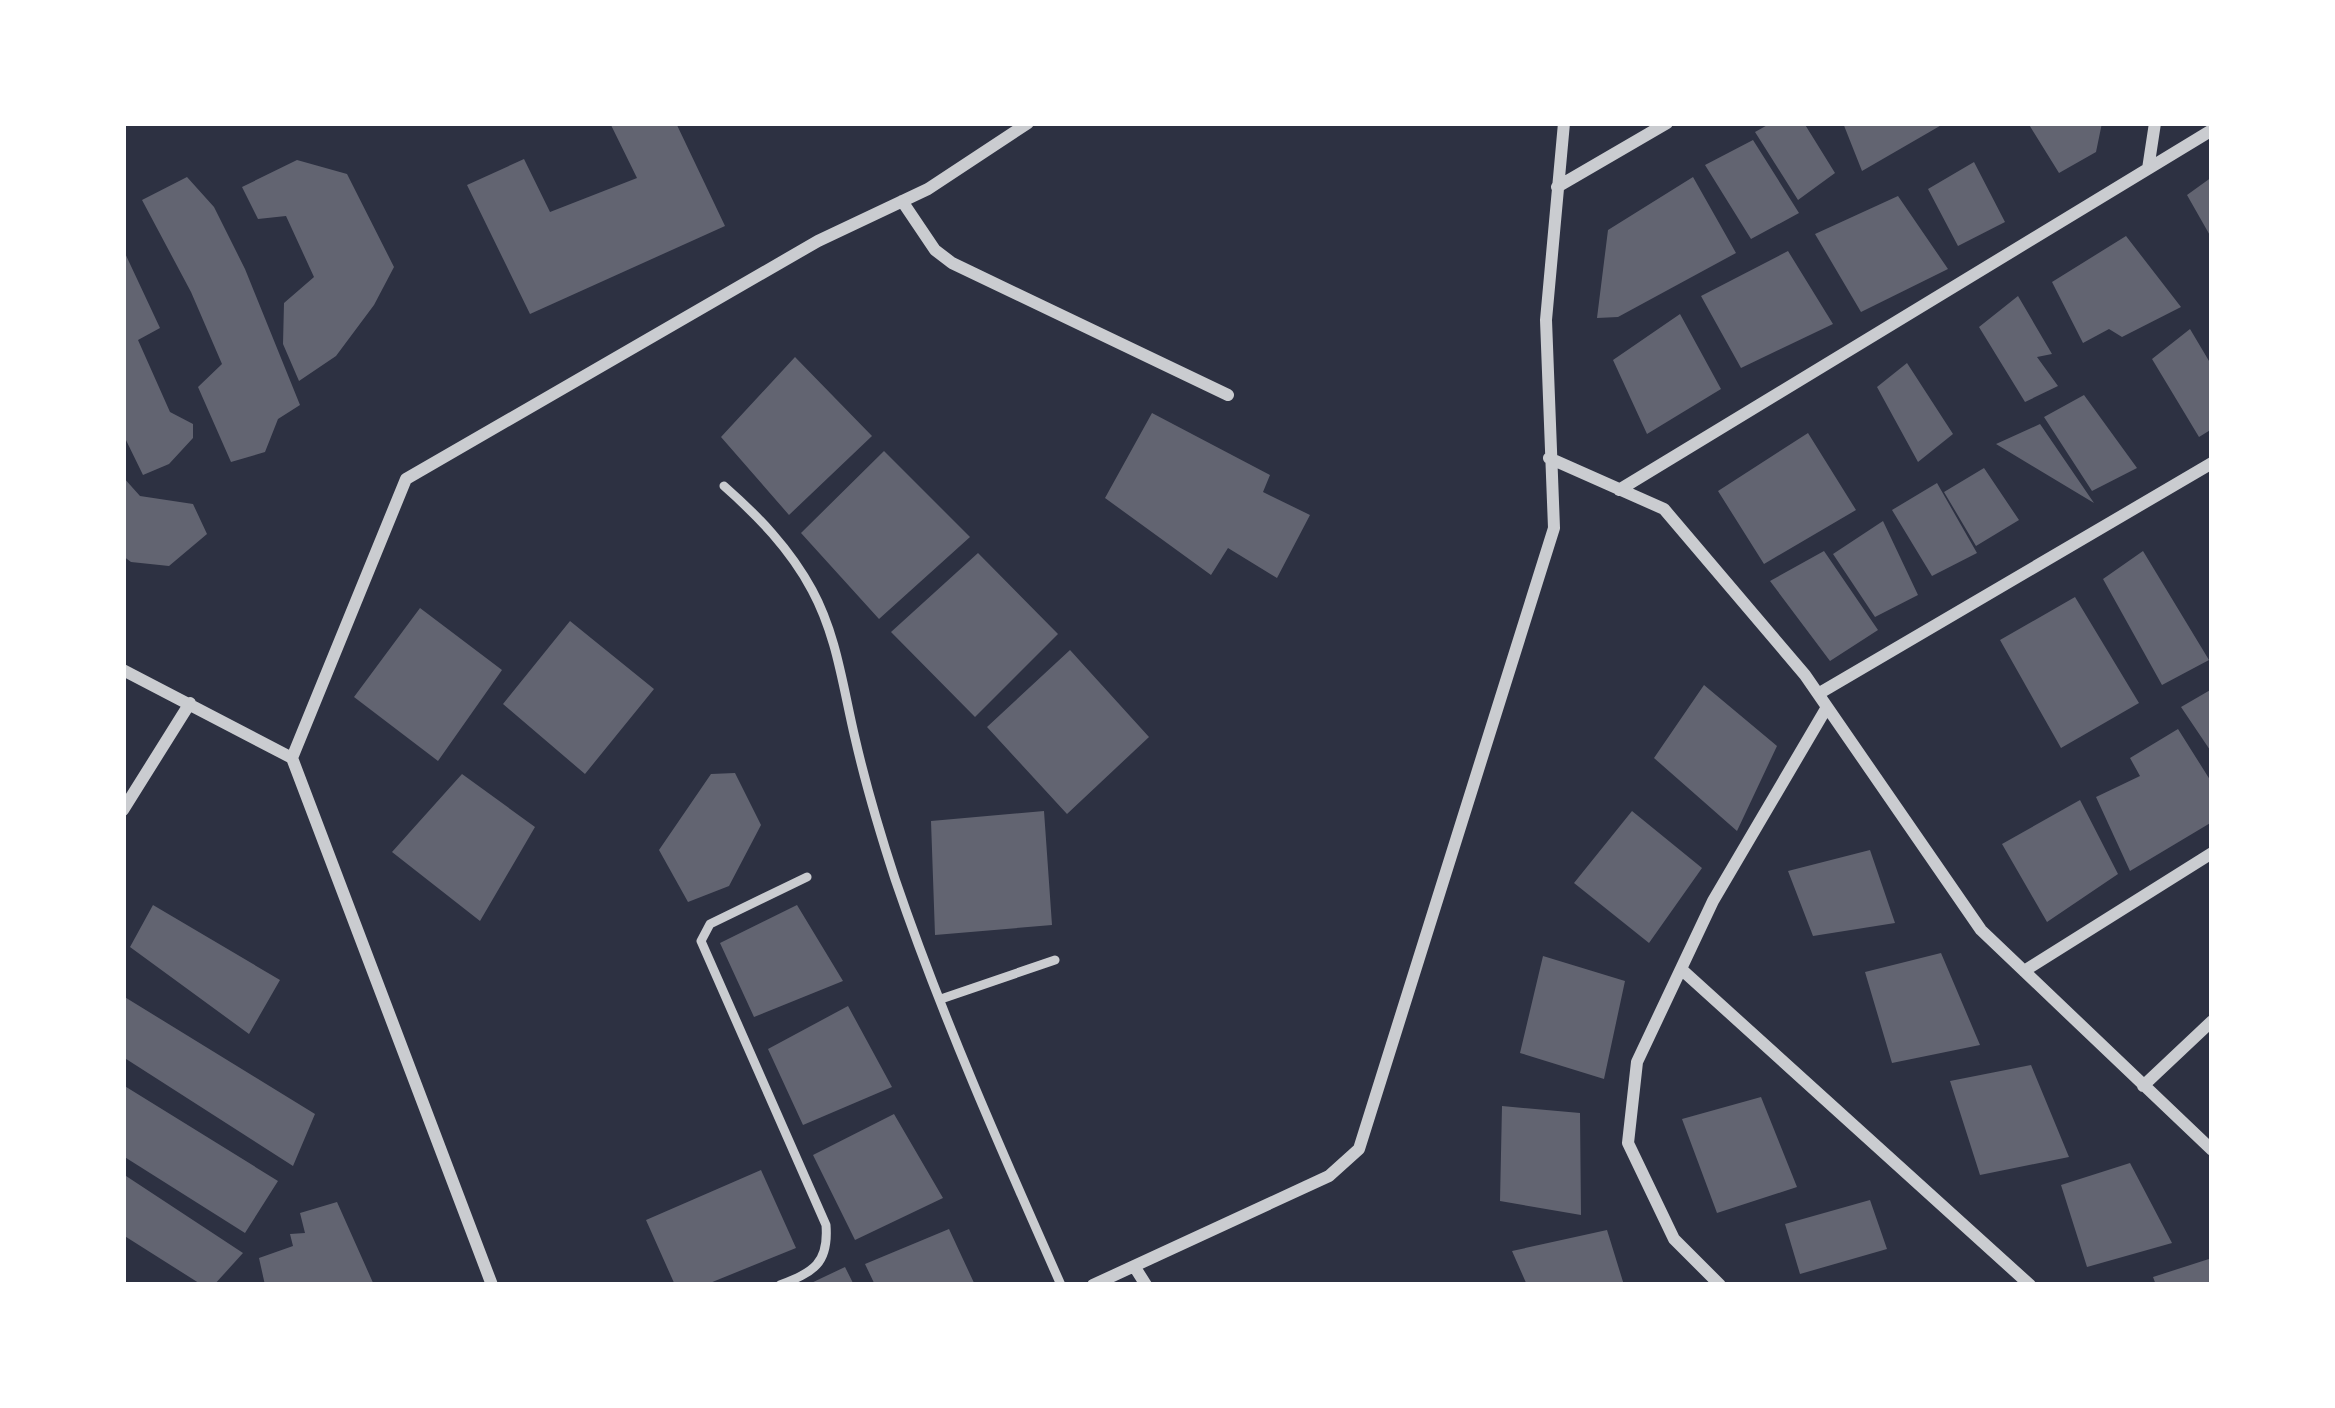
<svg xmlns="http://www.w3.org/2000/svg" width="2335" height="1408" font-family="Rubik,sans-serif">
<rect width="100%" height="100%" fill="#2d3142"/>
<path fill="#626471" d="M 610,123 L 676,123 L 725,226 L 530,314 L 467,185 L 524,159 L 550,212 L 637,178 Z
M 1771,123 L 1804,123 L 1835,173 L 1798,200 L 1755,132 Z
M 1843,123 L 1945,123 L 1862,171 Z
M 2028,123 L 2102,123 L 2096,152 L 2059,173 Z
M 1753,140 L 1799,213 L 1751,239 L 1705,165 Z
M 297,160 L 347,174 L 394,267 L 374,305 L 336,356 L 299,381 L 283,344 L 284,303 L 314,277 L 286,216 L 258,219 L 242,187 Z
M 1974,162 L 2005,222 L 1958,246 L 1928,189 Z
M 187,177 L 214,207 L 245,269 L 300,405 L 278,419 L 265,452 L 231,462 L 198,387 L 222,364 L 191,292 L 142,200 Z
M 1693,177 L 1736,253 L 1618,317 L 1597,318 L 1608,230 Z
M 2212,177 L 2212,239 L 2187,195 Z
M 1898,196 L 1948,269 L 1861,312 L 1815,234 Z
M 2126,236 L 2181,307 L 2122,337 L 2109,329 L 2083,343 L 2052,282 Z
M 123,249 L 160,328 L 138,340 L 170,412 L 193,424 L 193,438 L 169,464 L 143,475 L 123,434 Z
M 1788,251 L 1833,324 L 1741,368 L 1701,296 Z
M 2018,296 L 2052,354 L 2037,357 L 2058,386 L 2025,402 L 1979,327 Z
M 1680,314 L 1721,389 L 1647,434 L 1613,360 Z
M 2190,329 L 2212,366 L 2212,429 L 2199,437 L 2152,359 Z
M 795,357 L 872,436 L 789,515 L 721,437 Z
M 1907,363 L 1953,434 L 1918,462 L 1877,387 Z
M 2084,395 L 2137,468 L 2092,491 L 2044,417 Z
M 1152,413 L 1270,475 L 1263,492 L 1310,515 L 1277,578 L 1228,548 L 1211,575 L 1105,498 Z
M 2040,424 L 2094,503 L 1996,444 Z
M 1808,433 L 1856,510 L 1764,564 L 1718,491 Z
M 884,451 L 970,537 L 879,619 L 801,533 Z
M 1984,468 L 2019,520 L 1976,546 L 1944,492 Z
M 123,477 L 140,496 L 193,504 L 207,534 L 169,566 L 131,562 L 123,556 Z
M 1937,483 L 1977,553 L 1932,576 L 1892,510 Z
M 1883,521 L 1918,595 L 1875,617 L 1833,554 Z
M 1824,551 L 1878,630 L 1830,661 L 1770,581 Z
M 2143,551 L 2209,660 L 2162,685 L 2103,579 Z
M 978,553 L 1058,634 L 975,717 L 891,632 Z
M 2075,597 L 2139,703 L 2061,748 L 2000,640 Z
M 420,608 L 502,670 L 438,761 L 354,697 Z
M 570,621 L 654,689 L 585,774 L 503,704 Z
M 1070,650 L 1149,737 L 1067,814 L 987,727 Z
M 1704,685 L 1777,746 L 1737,831 L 1654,758 Z
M 2212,689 L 2212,753 L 2181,707 Z
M 2178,729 L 2212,783 L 2212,822 L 2130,871 L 2096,797 L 2140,776 L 2130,758 Z
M 735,773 L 761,825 L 729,886 L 688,902 L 659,850 L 711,774 Z
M 462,774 L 535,827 L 480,921 L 392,852 Z
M 2080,800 L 2118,874 L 2047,922 L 2002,844 Z
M 1044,811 L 1052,925 L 935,935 L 931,821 Z
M 1632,811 L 1702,868 L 1649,943 L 1574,883 Z
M 1870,850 L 1895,923 L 1813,936 L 1788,871 Z
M 153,905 L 280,980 L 249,1034 L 130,947 Z
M 797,905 L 843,981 L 754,1017 L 720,943 Z
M 1941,953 L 1980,1045 L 1892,1063 L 1865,972 Z
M 1543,956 L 1625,981 L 1604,1079 L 1520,1053 Z
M 123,996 L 315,1114 L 293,1166 L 123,1057 Z
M 848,1006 L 892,1087 L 803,1125 L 768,1049 Z
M 2031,1065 L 2069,1157 L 1980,1175 L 1950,1081 Z
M 123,1085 L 278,1181 L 245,1233 L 123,1156 Z
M 1761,1097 L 1797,1187 L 1717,1213 L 1682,1119 Z
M 1502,1106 L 1580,1113 L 1581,1215 L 1500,1201 Z
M 894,1114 L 943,1198 L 855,1240 L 813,1155 Z
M 2130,1163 L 2172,1243 L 2087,1267 L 2061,1185 Z
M 761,1170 L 796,1248 L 705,1285 L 675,1285 L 646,1220 Z
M 123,1174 L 243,1253 L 214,1285 L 202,1285 L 123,1235 Z
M 1870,1200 L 1887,1249 L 1800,1274 L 1785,1224 Z
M 337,1202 L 374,1285 L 265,1285 L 259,1258 L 293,1246 L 290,1234 L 305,1233 L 300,1213 Z
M 949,1229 L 975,1285 L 875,1285 L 865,1264 Z
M 1607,1230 L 1624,1285 L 1527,1285 L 1512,1251 Z
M 2212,1258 L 2212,1285 L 2156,1285 L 2153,1277 Z
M 845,1267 L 854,1285 L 807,1285 Z"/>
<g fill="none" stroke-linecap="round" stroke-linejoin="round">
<path stroke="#caccd0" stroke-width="9" d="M 724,486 C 758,516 790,549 812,590 C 837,636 843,688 855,738 C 866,786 880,833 895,879 C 942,1017 1002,1152 1061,1285
M 941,999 L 1055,960
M 780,1285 C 813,1272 829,1264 826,1225 L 701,941 L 710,924 L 807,877"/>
<path stroke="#caccd0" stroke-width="12" d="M 2148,169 L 2155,123
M 1557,187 L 1667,123
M 902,201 L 935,250 L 952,263 L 1228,395
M 1549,458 L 1664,509 L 1805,675 L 1981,930 L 2212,1150
M 1619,490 L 2212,130
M 123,670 L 292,758 L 492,1285
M 1818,694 L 2212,463
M 292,758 L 406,479 L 818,241 L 928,189 L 1028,123
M 123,810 L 190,703
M 1681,969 L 2030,1285
M 2024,971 L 2212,853
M 2143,1086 L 2212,1021
M 1134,1266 L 1146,1285
M 1093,1285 L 1329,1176 L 1359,1149 L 1554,528 L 1546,320 L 1564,123
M 1720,1285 L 1674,1239 L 1628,1143 L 1637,1062 L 1713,901 L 1827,707"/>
</g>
<rect width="2335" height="1408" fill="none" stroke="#ffffff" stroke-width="252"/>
</svg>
